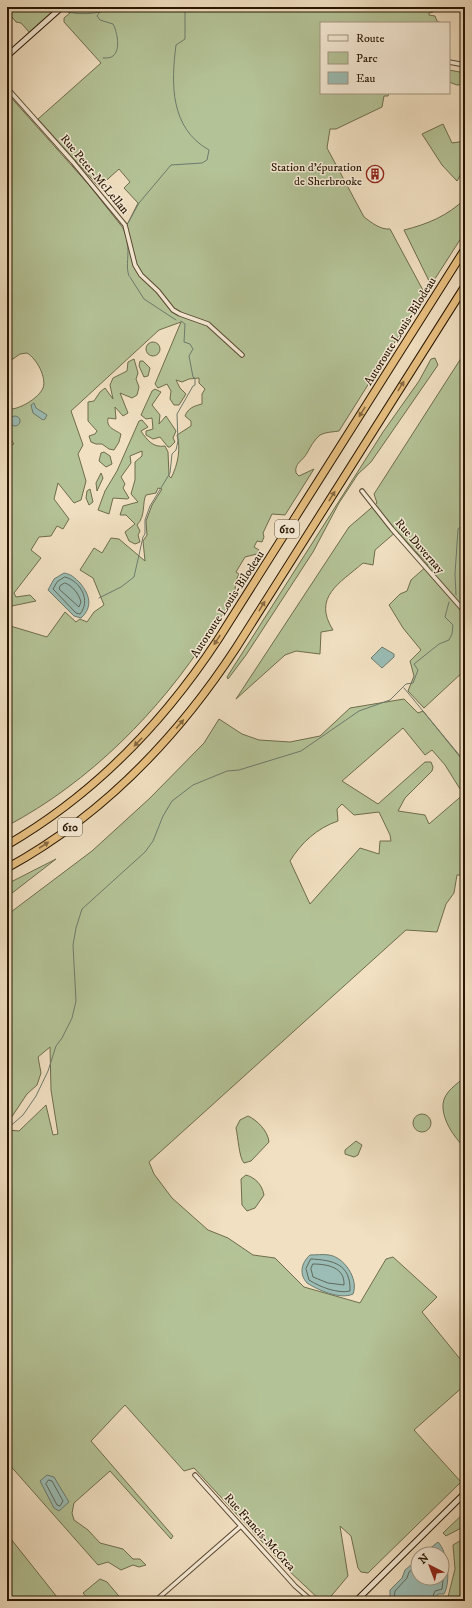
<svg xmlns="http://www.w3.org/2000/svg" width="472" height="1608" font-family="'IM FELL DW Pica',serif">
<rect width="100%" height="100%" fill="#f1e0c2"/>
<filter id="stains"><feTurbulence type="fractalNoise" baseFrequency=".005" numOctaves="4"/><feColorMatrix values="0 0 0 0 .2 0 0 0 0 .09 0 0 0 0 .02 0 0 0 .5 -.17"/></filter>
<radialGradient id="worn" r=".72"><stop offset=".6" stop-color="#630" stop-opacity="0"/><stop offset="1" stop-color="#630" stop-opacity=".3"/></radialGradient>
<path fill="#b4c397" stroke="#6e6c4c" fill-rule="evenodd" d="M 7,7 L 58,7 L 30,33 L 21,23 L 16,22 L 7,11 Z
M 72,7 L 437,7 L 433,12 L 429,13 L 429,15 L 435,16 L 437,21 L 441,23 L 321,23 L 321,93 L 389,93 L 388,96 L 384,96 L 382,107 L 336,129 L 330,129 L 327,148 L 364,217 C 371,222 380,230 390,229 L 425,294 L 339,431 C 333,432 325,432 320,435 C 314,440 311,446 307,453 C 303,461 294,463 296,473 L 299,476 L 314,469 L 285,515 L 272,514 L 263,533 L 264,537 L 262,542 L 257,541 L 254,547 L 259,550 L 257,554 L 245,557 L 236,572 L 239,574 C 233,585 237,590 233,597 C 227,609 218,621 210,633 C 160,711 90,782 7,826 L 7,625 L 47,637 L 65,612 L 76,622 L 80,619 L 87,622 L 94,612 L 104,605 L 93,578 L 80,570 L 94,548 L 102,553 L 111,538 L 119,539 L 145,561 L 143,541 L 147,535 L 146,521 L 152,505 L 162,489 L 158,488 L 156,493 L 146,495 C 142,502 146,516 137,525 L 140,531 L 138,535 L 140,542 L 135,544 L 129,541 L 125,532 L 135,524 L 126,515 L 120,515 L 123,506 L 138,502 L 131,494 L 135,480 L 135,462 L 142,456 L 142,451 L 130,456 L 131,463 L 121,477 L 125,484 L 123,488 L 129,498 L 127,499 L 113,498 L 109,514 L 98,510 L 105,491 L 117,471 L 139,421 L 142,420 L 148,427 L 141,431 C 147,440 153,448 165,446 L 168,452 L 169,476 L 171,478 C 178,465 181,448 177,435 L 191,426 L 191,421 L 185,416 C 188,408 194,406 202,404 L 202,394 L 205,389 L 199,383 L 199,378 L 189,379 L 182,382 L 176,380 L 180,388 L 186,394 L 179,405 L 174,405 L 170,399 L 171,391 L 167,384 L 158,388 L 155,384 L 181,322 L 159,330 L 71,411 L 83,445 L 78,454 L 86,481 L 81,500 L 74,503 L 58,483 L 54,499 L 69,519 L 63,529 L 57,526 L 51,536 L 39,537 L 31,550 L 41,558 L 14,593 L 16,597 L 30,595 L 36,601 L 7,607 L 7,445 L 14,444 L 7,433 L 7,409 C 18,411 39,398 43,388 C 47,377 36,358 27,353 L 20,354 L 7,363 L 7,93 L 89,185 L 123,228 L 128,223 L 138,203 L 124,188 L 130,182 L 119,169 L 99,187 L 38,119 L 101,63 L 64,22 L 64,18 L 70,13 L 68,11 Z
M 449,70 L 465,73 L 465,84 L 457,85 L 449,82 Z
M 443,124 L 452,143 L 465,141 L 465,184 L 461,174 L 457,181 L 442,165 L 422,134 Z
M 465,199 L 465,232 L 431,285 L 404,230 C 428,224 447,216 465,199 Z
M146 349a7 7 0 1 1 14 0a7 7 0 1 1-14 0Z
M 465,352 L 465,670 L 424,708 L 408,691 L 414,676 L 410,661 L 421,650 L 403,628 L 389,605 L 400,594 L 407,591 L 411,580 L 428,565 L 397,531 L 375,550 L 373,565 L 363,563 C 340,583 312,597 333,630 L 321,632 L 320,654 L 296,651 L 285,655 L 236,699 L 349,527 L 377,503 L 374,494 Z
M 435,358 L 438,365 L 371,462 L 358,474 L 339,503 L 313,552 L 246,655 L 228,679 L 227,677 L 383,432 L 419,381 L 431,359 Z
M 134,359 L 138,373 L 136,379 L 139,387 L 137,395 L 132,398 L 120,393 L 128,413 L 123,416 L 115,407 L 116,419 L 108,418 C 106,428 114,429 121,434 L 119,442 L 114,450 L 109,449 L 102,444 L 96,444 L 91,442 L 89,436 L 95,434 L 97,431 L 88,421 L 88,402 L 94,401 L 100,392 L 105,388 L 113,399 L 110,385 L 113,378 L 127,371 L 128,362 Z
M 140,361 L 143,361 L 150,368 L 148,376 L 144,377 L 139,366 Z
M 155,389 L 161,392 L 152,405 L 160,415 L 159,424 L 166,416 L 176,431 L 173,438 L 175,442 L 170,447 L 168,447 L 160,437 L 153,439 L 146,435 L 146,431 L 153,429 L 152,418 L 146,419 L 141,415 L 152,391 Z
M 104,452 L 110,456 L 112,464 L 106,467 L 99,461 L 101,453 Z
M 101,473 L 103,478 L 97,491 L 96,483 Z
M 90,489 L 93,502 L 89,505 L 86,498 L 87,491 Z
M 404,699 L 418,713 L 423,711 L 465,763 L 465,783 L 460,789 L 445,765 L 432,750 L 425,755 L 403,728 L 342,781 L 378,804 L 425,762 L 431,762 L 433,767 L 432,771 L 405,798 L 398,811 L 425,815 L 429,824 L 465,793 L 465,875 L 457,875 L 454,893 L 446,904 L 437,932 L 406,930 L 149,1162 L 154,1174 L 172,1198 L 208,1230 L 228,1238 L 253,1255 L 275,1258 L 304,1287 L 360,1303 L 386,1259 L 393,1257 L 437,1297 L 422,1312 L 465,1365 L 465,1385 L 414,1430 L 461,1482 L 368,1573 L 361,1572 L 358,1568 L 351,1536 L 340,1526 L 348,1576 L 327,1601 L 321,1601 L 288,1570 L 194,1468 L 184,1471 L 125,1405 L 91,1441 L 173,1536 L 171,1539 L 110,1471 L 74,1503 L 72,1513 L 74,1520 L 88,1530 L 100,1543 L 123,1549 L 133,1559 L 140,1559 L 146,1565 L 139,1567 L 133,1565 L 121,1570 L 108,1562 L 98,1565 L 7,1462 L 7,915 L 92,851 L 150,798 L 204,743 L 219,719 L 242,734 L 259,740 L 290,742 L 320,736 L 350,708 ZM 342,804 L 354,815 L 379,812 L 390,835 L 391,841 L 380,841 L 379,854 L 360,848 L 310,904 L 290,861 C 301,843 317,828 338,821 L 337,809 ZM 50,1047 L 51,1090 L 58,1134 L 53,1135 L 46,1105 L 19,1131 L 8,1130 L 9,1121 L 27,1094 L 37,1085 L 41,1073 L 38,1057 Z
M 56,859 L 7,897 L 7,884 Z
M 465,1077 L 465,1148 C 454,1137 442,1120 443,1104 C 444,1092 457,1084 465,1077 Z
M413 1123a9 9 0 1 1 18 0a9 9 0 1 1-18 0Z
M 248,1116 C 257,1120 268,1131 269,1142 L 251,1161 L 244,1163 C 239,1158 238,1136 236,1128 L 240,1120 Z
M 356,1141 L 362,1145 L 358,1155 L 354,1157 L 345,1154 L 345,1150 Z
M 246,1175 C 256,1178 262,1185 264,1195 L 255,1208 L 247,1211 L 242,1205 L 241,1179 Z
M 465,1512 L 465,1526 L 446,1536 L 443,1533 Z
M 7,1534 L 57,1597 L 59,1601 L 7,1601 Z
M 465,1538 L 465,1601 L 447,1601 L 455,1569 L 453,1545 Z
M 100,1579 L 107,1582 L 123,1601 L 90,1601 L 83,1593 Z"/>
<path fill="#9bbdb5" stroke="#6d7a6d" d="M 34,403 L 36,408 L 47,415 L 45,419 L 43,420 L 33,413 L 31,405 Z
M10 421a5 5 0 1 1 10 0a5 5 0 1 1-10 0Z
M 64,573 C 71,574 75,578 80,583 C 90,595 93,607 81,618 L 74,616 L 48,590 L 54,579 Z
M 382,647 L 394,654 L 394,657 L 382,668 L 371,658 Z
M 310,1255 C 316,1255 323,1254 329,1255 C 344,1257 359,1279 353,1294 C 340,1300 318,1290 307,1283 C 299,1274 301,1263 310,1255 Z
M 47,1475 L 54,1477 L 69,1502 L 59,1511 L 54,1508 L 40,1481 Z
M 438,1542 C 448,1552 451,1582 444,1594 L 438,1594 L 434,1601 L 383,1601 L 390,1597 L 390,1590 L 402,1578 L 405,1570 L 418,1559 L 418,1578 L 442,1578 L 442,1554 L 423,1554 Z"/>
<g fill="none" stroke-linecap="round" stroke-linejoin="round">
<path stroke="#61695b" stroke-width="1" d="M 65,577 C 81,581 91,601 80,614 L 76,613 L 53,589 L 57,582 Z
M 65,583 C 72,585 79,594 81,602 L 79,607 L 59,589 L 60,586 Z
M 311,1259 C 333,1260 351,1264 350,1291 C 338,1294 320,1287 309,1280 L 306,1269 Z
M 313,1264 C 327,1264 345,1267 344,1285 L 328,1283 L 313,1277 L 311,1269 Z
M 49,1480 L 52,1481 L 63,1501 L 60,1506 L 57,1505 L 46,1484 Z
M 390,1601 L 394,1597 L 395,1591 L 407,1578 L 409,1572 L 418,1565
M 431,1601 L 435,1591 L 442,1589 L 444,1571 L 442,1562"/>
<path stroke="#6d7a6d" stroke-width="1" d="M 103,7 L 97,16 L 100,20 L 113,24 C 117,31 121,50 113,56 C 111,58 107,58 103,58
M 64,11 C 84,17 102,12 121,7
M 128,223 L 139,203 L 171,165 L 202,163 L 207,160 L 209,150 C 170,128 171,84 176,45 L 185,39 L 185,7
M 123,228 L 127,239
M 127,242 C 130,254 125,265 129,276
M 130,277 L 144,299 L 176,320
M 456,595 L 455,574 L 458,529 L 465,523
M 99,598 L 121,587 L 134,577 L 143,537 L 145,534 L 145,520 L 150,506 L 170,473 L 172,454 L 176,450 L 178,441 L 177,414 L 193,386 L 195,385 L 195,378 L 193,377 L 189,356 L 193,349 L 190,344 L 184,342 L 185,324 L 181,321
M 404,688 L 465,762
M 7,1129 L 23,1115 L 36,1096 L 48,1071 L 56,1046 L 62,1038 L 72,1018 L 76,1001 L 73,945 L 76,928 L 82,909 L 145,852 L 153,841 L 163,816 L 172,801 L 193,785 L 227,771 L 239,770 L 301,751 L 359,711 L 390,700 L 406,684 L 413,683 L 418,670 L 414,664 L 439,644 L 449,640 L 452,634 L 453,625 L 445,617 L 449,602"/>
<defs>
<path id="street" d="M 449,62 L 465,65
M 7,88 L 73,162 L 125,225 L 135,265 L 141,275 L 158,291 L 173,310 L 180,314 L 208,324 L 242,355
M 362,491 L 392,529 L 465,612
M 195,1475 L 295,1586 L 312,1601
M 155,1601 L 241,1526"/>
<path id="secondary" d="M 7,56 L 62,7
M 356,1601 L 465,1493"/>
<path id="highway" d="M 7,845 C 95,794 164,722 219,638 L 465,249
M 7,868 C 102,816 177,738 236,648 L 465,286"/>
</defs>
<use href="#street" stroke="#5a4831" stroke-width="5.5"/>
<use href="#secondary" stroke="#271501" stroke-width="7"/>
<use href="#highway" stroke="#271501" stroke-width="9"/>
<use href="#street" stroke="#f6ebd7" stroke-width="3.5"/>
<use href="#secondary" stroke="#f6ebd7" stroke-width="5"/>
<use href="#highway" stroke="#e8c081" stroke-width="7"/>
</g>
<defs><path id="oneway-solid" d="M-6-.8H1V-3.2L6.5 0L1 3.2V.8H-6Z"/></defs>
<g fill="#886a41">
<use href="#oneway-solid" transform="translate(401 386) rotate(-58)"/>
<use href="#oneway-solid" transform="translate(362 412) rotate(122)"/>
<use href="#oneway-solid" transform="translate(332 496) rotate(-58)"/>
<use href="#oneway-solid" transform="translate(262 606) rotate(-58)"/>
<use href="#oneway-solid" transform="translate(217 640) rotate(123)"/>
<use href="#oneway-solid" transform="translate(180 724) rotate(-50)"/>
<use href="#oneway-solid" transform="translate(138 742) rotate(134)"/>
<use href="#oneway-solid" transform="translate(44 845) rotate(-33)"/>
</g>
<defs>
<symbol id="building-ring" viewBox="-11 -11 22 22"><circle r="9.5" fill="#f6ebd7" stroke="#8f2418" stroke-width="1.5"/><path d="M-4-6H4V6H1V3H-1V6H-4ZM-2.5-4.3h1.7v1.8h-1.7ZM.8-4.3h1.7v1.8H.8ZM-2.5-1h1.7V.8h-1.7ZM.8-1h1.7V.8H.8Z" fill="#8f2418"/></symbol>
</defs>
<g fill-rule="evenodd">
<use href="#building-ring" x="365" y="164" width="20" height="20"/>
</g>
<g text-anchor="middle" stroke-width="3" stroke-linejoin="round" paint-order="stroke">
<g fill="#f6ebd7" stroke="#655541" stroke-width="1">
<rect x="275" y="520" width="24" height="18" rx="3"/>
<rect x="58" y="818" width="24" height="18" rx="3"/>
</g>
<g font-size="11" font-weight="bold" fill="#271501">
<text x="287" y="533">610</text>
<text x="70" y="831">610</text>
</g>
<g font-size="12" fill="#271501" stroke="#f6ebd7" text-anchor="end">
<text x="362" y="171">Station d'épuration<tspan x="362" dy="14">de Sherbrooke</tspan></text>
</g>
<g font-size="12" fill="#271501" stroke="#f6ebd7">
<text transform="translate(95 174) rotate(50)" y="4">Rue Peter-McLellan</text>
<text transform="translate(400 331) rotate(-58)" y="4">Autoroute Louis-Bilodeau</text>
<text transform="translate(420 546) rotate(49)" y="4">Rue Duvernay</text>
<text transform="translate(227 604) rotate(-57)" y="4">Autoroute Louis-Bilodeau</text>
<text transform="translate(260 1532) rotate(48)" y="4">Rue Francis-McCrea</text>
</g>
</g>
<rect width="472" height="1608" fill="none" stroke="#f1e0c2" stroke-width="24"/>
<rect x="8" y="8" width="456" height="1592" fill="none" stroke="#271501" stroke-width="2"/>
<rect x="12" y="12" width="448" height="1584" fill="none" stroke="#271501"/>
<rect x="320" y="22" width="130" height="72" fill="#f6ebd7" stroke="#a39581"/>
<rect x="328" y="35" width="20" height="6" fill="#f6ebd7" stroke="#a39581"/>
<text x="356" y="42" font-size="12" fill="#271501">Route</text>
<rect x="328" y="52" width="20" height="12" fill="#b4c397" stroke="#a39581"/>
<text x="356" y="62" font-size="12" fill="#271501">Parc</text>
<rect x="328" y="72" width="20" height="12" fill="#9bbdb5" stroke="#a39581"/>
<text x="356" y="82" font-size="12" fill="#271501">Eau</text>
<g transform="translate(430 1566) rotate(318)"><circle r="19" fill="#f6ebd7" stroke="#a39581"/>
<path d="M0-3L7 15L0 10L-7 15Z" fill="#8f2418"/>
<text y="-6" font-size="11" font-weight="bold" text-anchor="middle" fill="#271501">N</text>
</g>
<rect width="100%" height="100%" filter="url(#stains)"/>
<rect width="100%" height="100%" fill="url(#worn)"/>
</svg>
